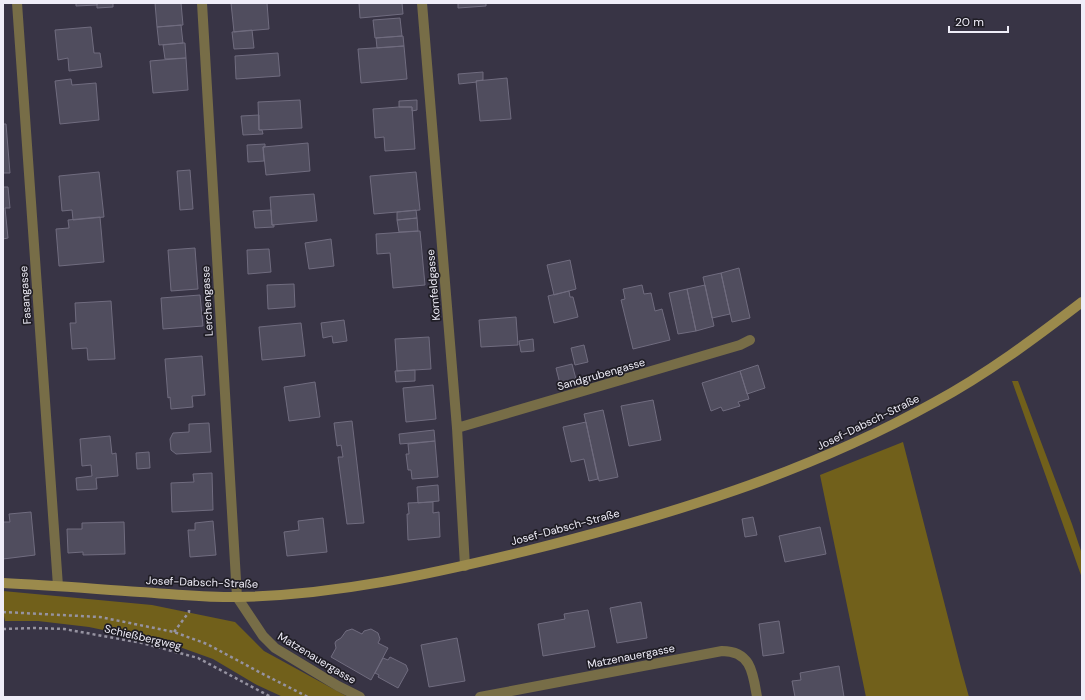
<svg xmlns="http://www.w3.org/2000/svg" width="1085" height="700" font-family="'DM Sans',sans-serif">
<rect width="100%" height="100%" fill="#383445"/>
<path fill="#71601b" d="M 1012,381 L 1018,381 L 1072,524 L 1082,554 L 1082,578 Z
M 903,442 L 961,668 L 969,697 L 866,697 L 820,475 Z
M 3,591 L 152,605 L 235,622 L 264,651 L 348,697 L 283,697 L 257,685 L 213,659 L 174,645 L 89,627 L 38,621 L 5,621 L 3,611 Z"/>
<path fill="#504d5e" stroke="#706c7f" d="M 76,3 L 97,3 L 97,5 L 76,6 Z
M 97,3 L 113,3 L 113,7 L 97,8 Z
M 155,3 L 181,3 L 183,25 L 157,27 Z
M 231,3 L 267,3 L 269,29 L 234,32 Z
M 359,3 L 402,3 L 403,14 L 360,18 Z
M 458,3 L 486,3 L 486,6 L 458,8 Z
M 400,18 L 402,36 L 375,38 L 373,20 Z
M 181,25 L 183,43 L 159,45 L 157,27 Z
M 91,27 L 94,53 L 100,53 L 102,67 L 69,71 L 68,58 L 58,60 L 55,30 Z
M 252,30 L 254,48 L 234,49 L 232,32 Z
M 403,36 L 404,46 L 377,48 L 376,38 Z
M 183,43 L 185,43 L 186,58 L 165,59 L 163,45 Z
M 404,46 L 407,79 L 361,83 L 358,49 Z
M 278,53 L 280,76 L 236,79 L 235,56 Z
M 186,58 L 188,90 L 153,93 L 150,61 Z
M 483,72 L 483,80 L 476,81 L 477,82 L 459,84 L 458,74 Z
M 507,78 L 511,119 L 480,121 L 476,81 Z
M 71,79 L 72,85 L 96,83 L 99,120 L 60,124 L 55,81 Z
M 300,100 L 302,128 L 259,130 L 258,102 Z
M 417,100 L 417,110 L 412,111 L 412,107 L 399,107 L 399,101 Z
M 399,107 L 412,107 L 415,149 L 385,151 L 384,137 L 375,138 L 373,109 Z
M 259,115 L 259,130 L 262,130 L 263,134 L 243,135 L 241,116 Z
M 3,124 L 6,124 L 10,173 L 3,173 Z
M 308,143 L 310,171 L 266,175 L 263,147 Z
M 265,144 L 265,147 L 263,147 L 264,161 L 248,162 L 247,145 Z
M 190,170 L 193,209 L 180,210 L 177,171 Z
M 99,172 L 104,217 L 73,220 L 72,210 L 62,211 L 59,176 Z
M 416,172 L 420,210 L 374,214 L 370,176 Z
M 3,187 L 8,187 L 10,208 L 5,208 L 8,238 L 3,239 Z
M 314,194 L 317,221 L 272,225 L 270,197 Z
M 271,210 L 272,225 L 274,225 L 274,227 L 255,228 L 253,211 Z
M 416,210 L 417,218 L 397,220 L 397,212 Z
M 100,217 L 104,262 L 59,266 L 56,229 L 69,228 L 68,220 Z
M 417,218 L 418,231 L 399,232 L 397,220 Z
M 420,231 L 425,285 L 393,288 L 390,253 L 377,254 L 376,234 Z
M 331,239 L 334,266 L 309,269 L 305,243 Z
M 195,248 L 198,289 L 171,291 L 168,250 Z
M 269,249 L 271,272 L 248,274 L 247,250 Z
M 570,260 L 576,289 L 554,295 L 547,265 Z
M 739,268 L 750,318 L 732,322 L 721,273 Z
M 721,273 L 730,314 L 712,318 L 703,277 Z
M 294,284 L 295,307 L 268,309 L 267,285 Z
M 642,285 L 644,294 L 651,293 L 655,311 L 662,309 L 670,340 L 633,349 L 621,300 L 625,299 L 623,289 Z
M 705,285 L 714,326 L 696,331 L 687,289 Z
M 687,289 L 696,331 L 678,334 L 669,293 Z
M 569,291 L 570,297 L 573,297 L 578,317 L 554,323 L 548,296 Z
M 200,295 L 203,326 L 163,329 L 161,298 Z
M 111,301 L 115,359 L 88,360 L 87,348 L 72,349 L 70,323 L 76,323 L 75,303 Z
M 516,317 L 518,345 L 481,347 L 479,320 Z
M 344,320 L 347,341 L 333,343 L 332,336 L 323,338 L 321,323 Z
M 301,323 L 305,356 L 262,360 L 259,327 Z
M 429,337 L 431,369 L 397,371 L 395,339 Z
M 533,339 L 534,351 L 521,352 L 519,341 Z
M 584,345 L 588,362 L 575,365 L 571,348 Z
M 202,356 L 205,395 L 192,396 L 193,407 L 171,409 L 170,397 L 168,398 L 165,359 Z
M 572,364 L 576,379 L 560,384 L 556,368 Z
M 758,365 L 765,388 L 747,394 L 740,371 Z
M 415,370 L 415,381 L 396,382 L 395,371 Z
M 740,371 L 749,399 L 738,402 L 740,406 L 723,411 L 721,407 L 711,411 L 702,383 Z
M 315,382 L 320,417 L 289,421 L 284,387 Z
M 433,385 L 436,419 L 406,422 L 403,388 Z
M 653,400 L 661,440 L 629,446 L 621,406 Z
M 603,410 L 618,477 L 599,481 L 584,414 Z
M 352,421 L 364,523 L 347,524 L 338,457 L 343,457 L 341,445 L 337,446 L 334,423 Z
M 586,422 L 598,479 L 589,481 L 584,459 L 571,462 L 563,427 Z
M 209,423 L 211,452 L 176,454 L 171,450 L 170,439 L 173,433 L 189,432 L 189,424 Z
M 434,430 L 435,441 L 400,444 L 399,434 Z
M 110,436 L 112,454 L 116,453 L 118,476 L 96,478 L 97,489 L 77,490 L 76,478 L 92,476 L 91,465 L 82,466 L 80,439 Z
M 435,441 L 438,477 L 412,479 L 411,470 L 408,470 L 406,454 L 409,454 L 408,444 Z
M 149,452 L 150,468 L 137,469 L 136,453 Z
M 212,473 L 213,510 L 172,512 L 171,483 L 194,482 L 193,474 Z
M 438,485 L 439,501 L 418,503 L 417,487 Z
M 433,502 L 433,513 L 439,512 L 440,537 L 408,540 L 407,514 L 409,514 L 408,503 Z
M 31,512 L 35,555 L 3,559 L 3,522 L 10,522 L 9,514 Z
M 753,517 L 757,535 L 745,537 L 742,519 Z
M 323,518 L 327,552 L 287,556 L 284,532 L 299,530 L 298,521 Z
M 213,521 L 216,555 L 190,557 L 188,530 L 195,530 L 195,523 Z
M 124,522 L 125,554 L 83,555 L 83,552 L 68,553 L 67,529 L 82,529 L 82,523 Z
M 820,527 L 826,554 L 785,562 L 779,536 Z
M 641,602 L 647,638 L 617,643 L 610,608 Z
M 588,610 L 595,647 L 543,656 L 538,624 L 565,619 L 564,614 Z
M 779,621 L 784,653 L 763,656 L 759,624 Z
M 352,629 L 362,634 L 364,631 L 371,629 L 378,633 L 380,639 L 378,643 L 388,648 L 371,680 L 331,657 L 336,648 L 335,643 L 336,641 L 341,638 L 346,631 Z
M 457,638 L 465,681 L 429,687 L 421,645 Z
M 390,657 L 406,665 L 408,670 L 398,688 L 378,677 L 379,675 L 375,673 L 383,658 L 388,660 Z
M 839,666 L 844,697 L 795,697 L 792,681 L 801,680 L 800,673 Z"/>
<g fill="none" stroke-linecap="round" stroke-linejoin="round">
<path stroke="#9693a1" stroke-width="2.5" stroke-dasharray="3 3" stroke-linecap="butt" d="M 3,612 L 100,617 L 174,632 L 207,644 L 261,673 L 308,697
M 3,629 L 35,628 L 64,629 L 142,643 L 198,658 L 271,697
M 174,632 L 189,612 L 189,610"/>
<path stroke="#776d47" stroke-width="10" d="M 17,3 L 58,586
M 202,3 L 237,597 L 263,636 L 275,648 L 338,686 L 360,697
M 422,3 L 457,428 L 465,566
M 457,428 L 740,345 L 750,340
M 480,697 L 722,651 C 751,651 753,673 757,697"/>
<path stroke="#9b8a4c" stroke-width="10" d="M 3,583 C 49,585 95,589 140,592 C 173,594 205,598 238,597 C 336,595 431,574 526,551 C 667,516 808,473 935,402 C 987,374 1035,338 1082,302"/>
</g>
<g text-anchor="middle" stroke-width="3.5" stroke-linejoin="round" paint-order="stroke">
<g font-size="11" fill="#efedf8" stroke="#1f1d25">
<text transform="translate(433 285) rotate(-95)" y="4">Kornfeldgasse</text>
<text transform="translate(25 295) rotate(-94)" y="4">Fasangasse</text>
<text transform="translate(207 301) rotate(-93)" y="4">Lerchengasse</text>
<text transform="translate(601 374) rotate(-16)" y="4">Sandgrubengasse</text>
<text transform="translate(868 422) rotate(-26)" y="4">Josef-Dabsch-Straße</text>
<text transform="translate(565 527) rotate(-15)" y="4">Josef-Dabsch-Straße</text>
<text transform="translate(202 582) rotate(2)" y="4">Josef-Dabsch-Straße</text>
<text transform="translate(143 637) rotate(13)" y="4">Schießbergweg</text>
<text transform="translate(631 656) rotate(-11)" y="4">Matzenauergasse</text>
<text transform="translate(317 658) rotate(31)" y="4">Matzenauergasse</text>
</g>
</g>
<rect width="1085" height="700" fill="none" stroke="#efedf8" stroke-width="8"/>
<path d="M949 26v6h59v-6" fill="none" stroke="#efedf8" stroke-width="2"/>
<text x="955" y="26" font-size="12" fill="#efedf8" stroke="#1f1d25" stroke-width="3" paint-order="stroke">20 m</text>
</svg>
